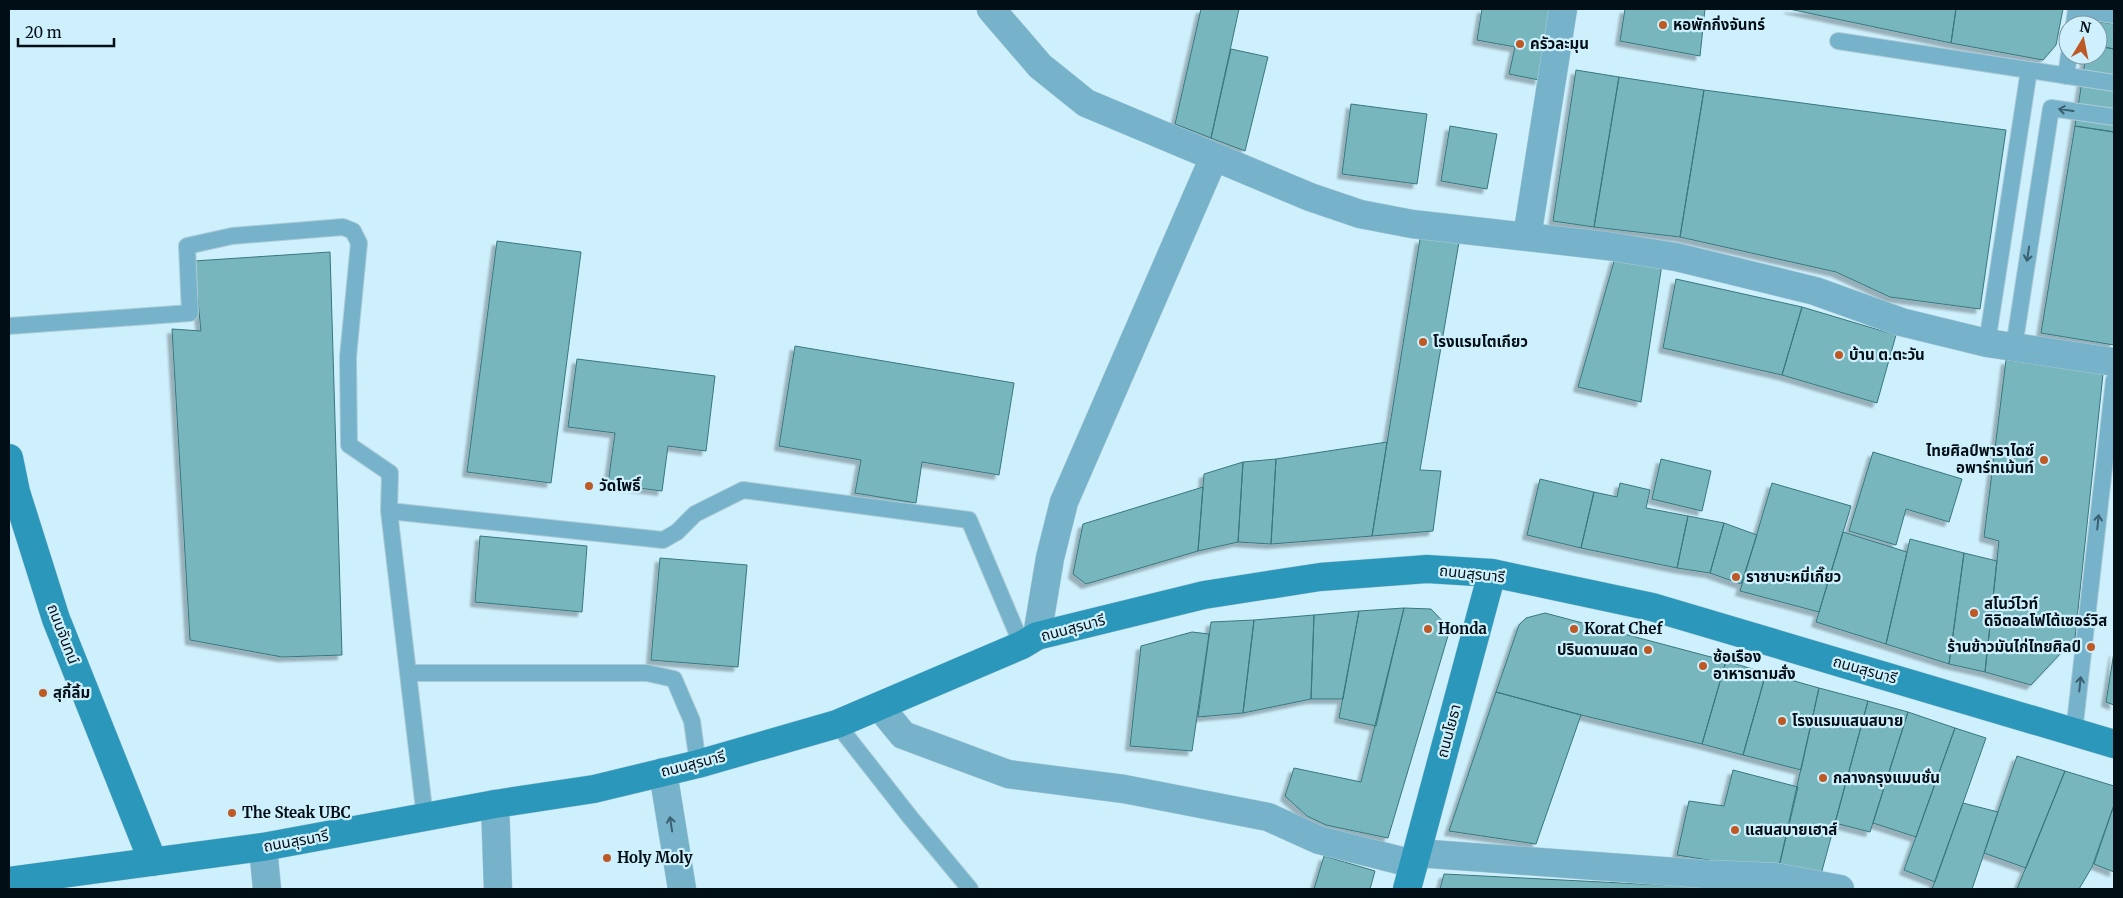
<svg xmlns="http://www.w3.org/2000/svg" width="2123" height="898" font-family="Merriweather,'Noto Sans Thai',serif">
<defs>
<filter id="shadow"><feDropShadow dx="-4.5" dy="4.5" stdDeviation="1" flood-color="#0004"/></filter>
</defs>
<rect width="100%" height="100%" fill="#ceeffc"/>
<path fill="#77b6bd" stroke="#39777e" filter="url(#shadow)" d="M 1201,9 L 1239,9 L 1211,138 L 1175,124 Z
M 1482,9 L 1551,9 L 1539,80 L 1509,74 L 1515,47 L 1477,40 Z
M 1625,9 L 1705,9 L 1700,56 L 1620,41 Z
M 1789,9 L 1956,9 L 1951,43 Z
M 1956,9 L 2063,9 L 2056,45 L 2043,60 L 1951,43 Z
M 2087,20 L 2114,24 L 2114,49 L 2098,46 L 2098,25 L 2086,25 Z
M 2098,46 L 2114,49 L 2114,132 L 2075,126 L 2086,55 L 2098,55 Z
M 1231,49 L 1268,57 L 1245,151 L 1211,138 Z
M 1576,70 L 1619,77 L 1594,227 L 1553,221 Z
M 1619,77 L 1704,90 L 1680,237 L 1594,227 Z
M 1704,90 L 2006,130 L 1980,309 L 1890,297 L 1836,272 L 1680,237 Z
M 1351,104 L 1427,114 L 1417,184 L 1342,174 Z
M 1450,126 L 1497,134 L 1487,189 L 1441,181 Z
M 2075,126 L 2114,132 L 2114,345 L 2041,333 Z
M 1420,239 L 1459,242 L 1420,470 L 1441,471 L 1433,531 L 1372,536 Z
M 497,241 L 581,252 L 551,483 L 467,472 Z
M 330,252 L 342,655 L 282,657 L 190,640 L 172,329 L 201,331 L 194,261 Z
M 1615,258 L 1662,264 L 1641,402 L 1578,387 Z
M 1676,279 L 1802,307 L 1782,375 L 1663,348 Z
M 1802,307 L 1896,335 L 1877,403 L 1782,375 Z
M 795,346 L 1014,383 L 999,475 L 922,462 L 916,503 L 855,493 L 861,460 L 779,446 Z
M 577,359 L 715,376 L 706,451 L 668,446 L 662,491 L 608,484 L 615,433 L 568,427 Z
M 2006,360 L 2103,374 L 2075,638 L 2031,685 L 1985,672 L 1999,541 L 1984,537 Z
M 1387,442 L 1372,536 L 1271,544 L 1276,459 Z
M 1873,452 L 1962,479 L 1949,522 L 1906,509 L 1896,545 L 1849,531 Z
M 1276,459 L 1271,544 L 1238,542 L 1243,462 Z
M 1661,459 L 1711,471 L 1702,511 L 1652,499 Z
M 1243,462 L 1238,542 L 1198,551 L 1204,474 Z
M 1540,479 L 1594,492 L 1581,548 L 1527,535 Z
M 1620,483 L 1650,490 L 1646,508 L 1688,516 L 1677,568 L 1581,548 L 1594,492 L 1617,497 Z
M 1772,483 L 1851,506 L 1819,612 L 1740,591 Z
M 1203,487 L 1198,551 L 1086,584 L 1073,574 L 1083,524 Z
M 1688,516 L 1724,523 L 1710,573 L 1677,568 Z
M 1724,523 L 1757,535 L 1741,584 L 1710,573 Z
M 1843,532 L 1907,552 L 1886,644 L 1816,622 Z
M 480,536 L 587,546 L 582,612 L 475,602 Z
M 1910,539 L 1964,553 L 1949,664 L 1886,644 Z
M 1964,553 L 1997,561 L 1985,672 L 1949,664 Z
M 660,558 L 747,565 L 738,667 L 651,660 Z
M 1404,608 L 1431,609 L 1450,629 L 1388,838 L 1326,825 L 1307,816 L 1285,796 L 1294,768 L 1361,782 Z
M 1404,608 L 1376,726 L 1339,718 L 1359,611 Z
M 1359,611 L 1343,699 L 1311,699 L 1314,615 Z
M 1545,613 L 1726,661 L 1702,744 L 1581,715 L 1496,692 L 1519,625 L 1526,618 Z
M 1314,615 L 1311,699 L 1243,713 L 1254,620 Z
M 1254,620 L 1243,713 L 1198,717 L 1211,622 Z
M 1192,632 L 1209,634 L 1192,751 L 1130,746 L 1141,646 Z
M 2114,652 L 2114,705 L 2106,702 Z
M 1726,661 L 1766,673 L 1743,755 L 1702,744 Z
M 1766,673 L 1819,688 L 1801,770 L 1743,755 Z
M 1819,688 L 1868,701 L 1820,878 L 1778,871 Z
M 1496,692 L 1581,715 L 1536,844 L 1449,831 Z
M 1868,701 L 1908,712 L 1870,832 L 1835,823 Z
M 1908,712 L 1955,728 L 1916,837 L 1873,823 Z
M 1955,728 L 1986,738 L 1935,882 L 1904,870 Z
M 2017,756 L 2065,771 L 2026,868 L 1984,853 Z
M 1733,770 L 1798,787 L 1778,871 L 1677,855 L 1689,801 L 1724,806 Z
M 2065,771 L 2114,786 L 2114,805 L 2092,867 L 2079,889 L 2017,889 Z
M 1963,803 L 1998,812 L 1972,889 L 1932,889 Z
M 2114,805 L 2114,872 L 2094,864 Z
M 1324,856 L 1375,871 L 1370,889 L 1314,889 Z
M 1444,874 L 1739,889 L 1440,889 Z"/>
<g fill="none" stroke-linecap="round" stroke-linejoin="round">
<defs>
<path id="lane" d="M 2076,9 L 2114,15
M 2074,25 L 2076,9
M 1838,41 L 2029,70
M 2066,76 L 2069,55
M 9,326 L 190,313 L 187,246 L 232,236 L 343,227 L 353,231 L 359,243 L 348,357 L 349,445 L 390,473 L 389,511 L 425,818
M 1987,343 L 2029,70 L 2114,83
M 2014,347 L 2051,108 L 2114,117
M 389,511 L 663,540 L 677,532 L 695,514 L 743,490 L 969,520 L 1022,645
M 408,673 L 647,673 L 674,679 L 692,721 L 698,764
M 837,724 L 910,817 L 970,889
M 2074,732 L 2114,380"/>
<path id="street" d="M 991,9 L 1040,66 L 1086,103 L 1310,197 L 1360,214 L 1412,224 L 1607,246 L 1676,257 L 1815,291 L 1901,322 L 1987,343 L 2114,362
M 1527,237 L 1563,9
M 1037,636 L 1050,558 L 1064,502 L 1214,157
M 880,707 L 903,735 L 1008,774 L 1124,789 L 1268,817 L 1319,840 L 1414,864
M 663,772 L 682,889
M 495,804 L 498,889
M 263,847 L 267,889
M 1417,853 L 1704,874 L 1775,877 L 1840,889"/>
<path id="secondary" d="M 9,458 L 16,492 L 56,619 L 153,862
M 9,881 L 263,847 L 495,804 L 594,789 L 698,764 L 837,724 L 1022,645 L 1037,636 L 1204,595 L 1320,577 L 1427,569 L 1492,573 L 1652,607 L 2114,744
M 1407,889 L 1492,573"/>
</defs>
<use href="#lane" stroke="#adcbd7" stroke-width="18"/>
<use href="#street" stroke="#adcbd7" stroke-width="29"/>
<use href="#secondary" stroke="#adcbd7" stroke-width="29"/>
<use href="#lane" stroke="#76b3cb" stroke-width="16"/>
<use href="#street" stroke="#76b3cb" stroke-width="28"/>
<use href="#secondary" stroke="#2a97bb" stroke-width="28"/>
</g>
<defs><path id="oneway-shaft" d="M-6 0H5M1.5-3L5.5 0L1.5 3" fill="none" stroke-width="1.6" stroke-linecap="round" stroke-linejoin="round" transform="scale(1.25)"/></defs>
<g stroke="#3b6070">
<use href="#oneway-shaft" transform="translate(2066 110) rotate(-172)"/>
<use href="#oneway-shaft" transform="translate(2028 254) rotate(99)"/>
<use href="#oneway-shaft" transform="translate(2098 522) rotate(-84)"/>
<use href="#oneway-shaft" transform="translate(2080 684) rotate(-84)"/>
<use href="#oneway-shaft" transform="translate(671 824) rotate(-99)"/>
</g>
<g fill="#bd5924" stroke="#ceeffc" stroke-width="2">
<circle cx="1663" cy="25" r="5"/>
<circle cx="1520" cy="44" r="5"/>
<circle cx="1423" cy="342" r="5"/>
<circle cx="1839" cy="355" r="5"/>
<circle cx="2044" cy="460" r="5"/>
<circle cx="589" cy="486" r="5"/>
<circle cx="1736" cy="577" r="5"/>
<circle cx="1974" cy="613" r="5"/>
<circle cx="1428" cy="629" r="5"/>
<circle cx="1574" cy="629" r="5"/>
<circle cx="2091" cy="647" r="5"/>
<circle cx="1648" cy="650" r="5"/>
<circle cx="1703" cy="666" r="5"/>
<circle cx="43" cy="693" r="5"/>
<circle cx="1782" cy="721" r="5"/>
<circle cx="1823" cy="778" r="5"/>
<circle cx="232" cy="813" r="5"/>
<circle cx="1735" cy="830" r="5"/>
<circle cx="607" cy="858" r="5"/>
</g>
<g text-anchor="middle" stroke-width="4.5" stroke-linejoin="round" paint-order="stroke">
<g font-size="15" font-weight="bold" fill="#000e16" stroke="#ceeffc" text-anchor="start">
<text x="1673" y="30">หอพักกิ่งจันทร์</text>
<text x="1530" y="49">ครัวละมุน</text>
<text x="1433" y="347">โรงแรมโตเกียว</text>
<text x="1849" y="360">บ้าน ต.ตะวัน</text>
<text x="2034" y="456" text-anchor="end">ไทยศิลป์พาราไดซ์<tspan x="2034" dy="17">อพาร์ทเม้นท์</tspan></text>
<text x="599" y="491">วัดโพธิ์</text>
<text x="1746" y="582">ราชาบะหมี่เกี๊ยว</text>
<text x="1984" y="609">สโนว์ไวท์<tspan x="1984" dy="17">ดิจิตอลโฟโต้เซอร์วิส</tspan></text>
<text x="1438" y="634">Honda</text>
<text x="1584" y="634">Korat Chef</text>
<text x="2081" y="652" text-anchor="end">ร้านข้าวมันไก่ไทยศิลป์</text>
<text x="1638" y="655" text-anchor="end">ปรินดานมสด</text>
<text x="1713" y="662">ซ้อเรือง<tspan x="1713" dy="17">อาหารตามสั่ง</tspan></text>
<text x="53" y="698">สุกี้ลิ้ม</text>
<text x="1792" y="726">โรงแรมแสนสบาย</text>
<text x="1833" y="783">กลางกรุงแมนชั่น</text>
<text x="242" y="818">The Steak UBC</text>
<text x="1745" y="835">แสนสบายเฮาส์</text>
<text x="617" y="863">Holy Moly</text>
</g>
<g font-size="15" fill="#000e16" stroke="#ceeffc">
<text transform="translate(1472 574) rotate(6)" y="5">ถนนสุรนารี</text>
<text transform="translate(1073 628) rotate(-15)" y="5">ถนนสุรนารี</text>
<text transform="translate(63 634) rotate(69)" y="5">ถนนจันทน์</text>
<text transform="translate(1865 670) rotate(16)" y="5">ถนนสุรนารี</text>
<text transform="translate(1449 731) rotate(-75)" y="5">ถนนโยธา</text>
<text transform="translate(693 764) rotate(-14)" y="5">ถนนสุรนารี</text>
<text transform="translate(296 841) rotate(-10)" y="5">ถนนสุรนารี</text>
</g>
</g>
<rect width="2123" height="898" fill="none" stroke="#000e16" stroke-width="20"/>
<g transform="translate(2083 40) rotate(10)"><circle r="24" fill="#ceeffc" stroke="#7c95a0"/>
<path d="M0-4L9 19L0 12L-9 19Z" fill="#bd5924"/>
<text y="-8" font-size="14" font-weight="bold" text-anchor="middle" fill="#000e16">N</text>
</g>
<path d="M18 38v8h96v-8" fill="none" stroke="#000e16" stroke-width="2.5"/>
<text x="25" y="38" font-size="15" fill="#000e16" stroke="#ceeffc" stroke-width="4" paint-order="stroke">20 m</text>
</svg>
